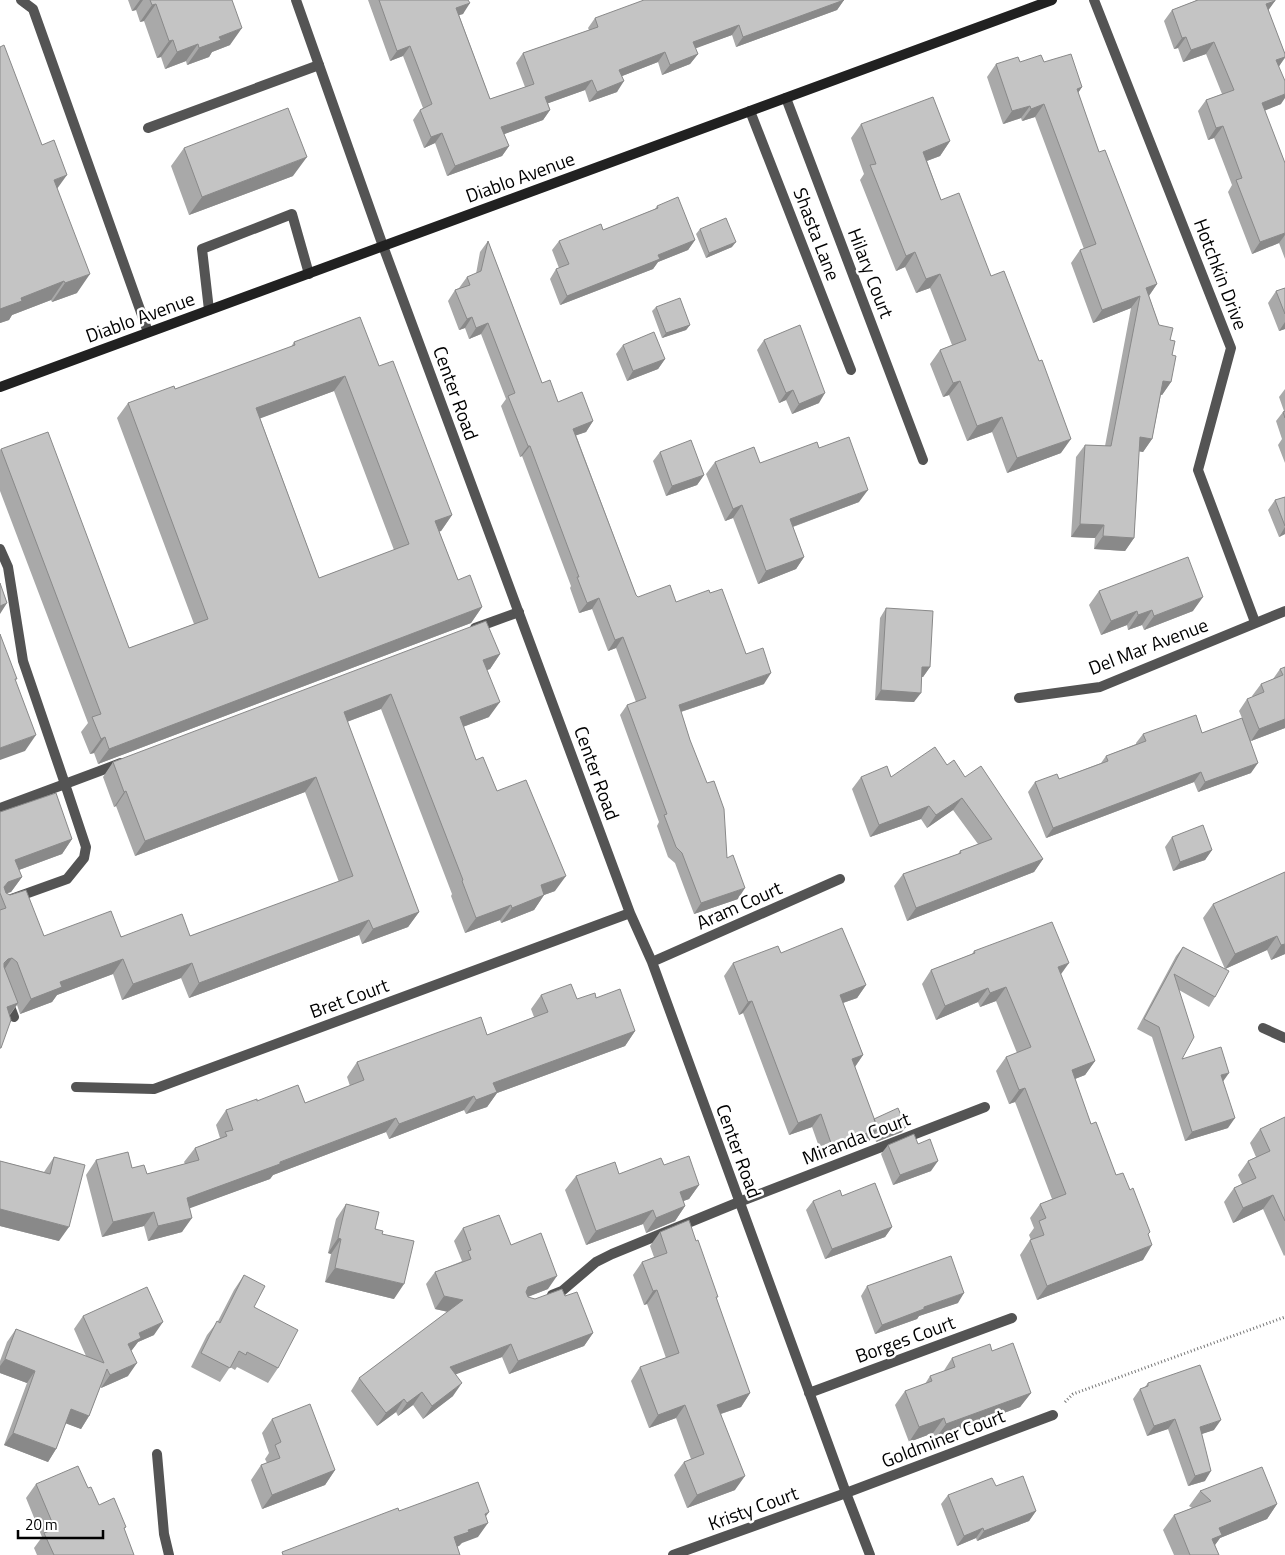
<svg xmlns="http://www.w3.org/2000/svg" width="1285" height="1555" font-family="'Titillium Web',sans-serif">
<rect width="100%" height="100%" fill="#fff"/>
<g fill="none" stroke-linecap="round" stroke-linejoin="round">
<path stroke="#767676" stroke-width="3" stroke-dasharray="1 2.5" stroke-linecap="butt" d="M 1065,1402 L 1073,1394 L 1285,1317"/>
<path stroke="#545454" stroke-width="10" d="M 21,0 L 33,9 L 148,332
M 786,98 L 923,460
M 750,111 L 851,370
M 148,128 L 319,65
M 209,310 L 202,249 L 292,214 L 309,274
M 0,549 L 8,567 L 23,661 L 65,784 L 121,763
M 475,628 L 519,612
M 0,808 L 65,784 L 86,847 L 84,858 L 67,879 L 0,903
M 0,980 L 14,1017
M 552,1295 L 562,1291 L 596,1262 L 612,1254 L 739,1202"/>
<path stroke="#545454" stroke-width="10" d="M 296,0 L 383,246 L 630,913 L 652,962 L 846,1493 L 870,1555
M 1094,0 L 1231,348 L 1198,470 L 1255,622
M 1019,698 L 1100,687 L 1285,611
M 652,962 L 840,879
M 1263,1028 L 1285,1038
M 76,1087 L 154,1089 L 630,913
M 739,1202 L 985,1107
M 809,1393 L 1012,1318
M 157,1454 L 164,1534 L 169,1555
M 673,1555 L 846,1493 L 1053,1415"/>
<path stroke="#212121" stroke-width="10" d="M 0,387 L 1052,0"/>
</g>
<path fill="#a9a9a9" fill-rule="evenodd" d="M 128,0 L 232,0 L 230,45 L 212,52 L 209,57 L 187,65 L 186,61 L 165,69 L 161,57 L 157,58 L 144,21 L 140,22 L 136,10 L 132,11 Z
M 368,0 L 468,0 L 463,14 L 459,15 L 490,99 L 525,87 L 516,63 L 523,53 L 589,30 L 588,28 L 595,18 L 844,0 L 837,10 L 736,47 L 732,35 L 695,48 L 698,54 L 690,64 L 662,75 L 658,62 L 622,76 L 617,92 L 589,102 L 585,90 L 548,103 L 550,110 L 543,120 L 504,134 L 509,146 L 502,156 L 447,176 L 435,143 L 424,148 L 413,120 L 420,110 L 423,108 L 403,56 L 390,61 Z
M 1196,0 L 1275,0 L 1268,10 L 1285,54 L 1285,58 L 1279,66 L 1281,104 L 1264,110 L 1285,163 L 1285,259 L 1279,243 L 1252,254 L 1228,192 L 1232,185 L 1214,138 L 1208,140 L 1198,111 L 1206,100 L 1222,94 L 1206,54 L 1183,62 L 1178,48 L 1174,49 L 1164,21 L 1172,10 L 1195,1 Z
M 0,47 L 57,189 L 77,293 L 52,302 L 51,300 L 12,315 L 9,320 L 0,323 Z
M 1020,62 L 1044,62 L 1082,87 L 1078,93 L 1099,152 L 1157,284 L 1149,296 L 1159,325 L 1170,340 L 1172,355 L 1171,382 L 1162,395 L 1161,394 L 1152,439 L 1143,452 L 1139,451 L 1134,538 L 1125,551 L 1094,549 L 1095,538 L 1071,537 L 1076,457 L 1085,445 L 1105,446 L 1131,308 L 1093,323 L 1071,263 L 1080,250 L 1084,249 L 1035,117 L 1022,121 L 1021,118 L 1003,124 L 987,77 L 996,64 Z
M 861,124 L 950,141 L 940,156 L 927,161 L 941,200 L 991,276 L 1061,453 L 1007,473 L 992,432 L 967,441 L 949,395 L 943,397 L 930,364 L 940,350 L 952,345 L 930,288 L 916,293 L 905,267 L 896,271 L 860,180 L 864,174 L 851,138 Z
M 184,148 L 293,176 L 189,215 L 171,166 Z
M 657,206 L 695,240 L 688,250 L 658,262 L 653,269 L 560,305 L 550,279 L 556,269 L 559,268 L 552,250 L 559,241 L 603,230 L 655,209 Z
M 700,229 L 732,247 L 706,258 L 696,234 Z
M 488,241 L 542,383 L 558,402 L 593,421 L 586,432 L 576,435 L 636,595 L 638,597 L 676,602 L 710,593 L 764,684 L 681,712 L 727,858 L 738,899 L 694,914 L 675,863 L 668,857 L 657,826 L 659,822 L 620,715 L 627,705 L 636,702 L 616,648 L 608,651 L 592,609 L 579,613 L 570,588 L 571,586 L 522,456 L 520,457 L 501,406 L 506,399 L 481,334 L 469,339 L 465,328 L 459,330 L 448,301 L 455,290 L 459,288 L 467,277 L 476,274 L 480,252 Z
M 1285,288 L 1285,329 L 1279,331 L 1268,303 L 1276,291 Z
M 656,307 L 690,325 L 686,330 L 662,338 L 652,311 Z
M 764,340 L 819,403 L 792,414 L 786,400 L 779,403 L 757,350 Z
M 294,342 L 379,366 L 452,515 L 441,531 L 439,531 L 458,580 L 482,607 L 471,623 L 98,764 L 94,753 L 90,754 L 81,732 L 88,723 L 0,491 L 0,450 L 1,449 L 129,648 L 194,624 L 117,418 L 128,403 L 175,389 L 291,347 ZM 334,391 L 394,550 L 319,578 L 260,418 Z
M 623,345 L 665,359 L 658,369 L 627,381 L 616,354 Z
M 1285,389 L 1285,463 L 1278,445 L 1282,439 L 1276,421 L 1283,412 L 1284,411 L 1279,397 Z
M 819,448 L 859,502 L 793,527 L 804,557 L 796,569 L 758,584 L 733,518 L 725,521 L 706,474 L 715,462 L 760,463 Z
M 660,452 L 704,475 L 697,485 L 666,496 L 653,461 Z
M 1285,497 L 1285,534 L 1279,537 L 1268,510 L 1275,500 Z
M 1099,591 L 1193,611 L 1144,630 L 1142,625 L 1128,630 L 1127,625 L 1101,635 L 1089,605 Z
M 886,608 L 930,667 L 923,677 L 921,677 L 914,702 L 875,700 L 880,618 Z
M 500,654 L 490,669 L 487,670 L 489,717 L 463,727 L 476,760 L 497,791 L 555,891 L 544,895 L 534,910 L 501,923 L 500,920 L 465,933 L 451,896 L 452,894 L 381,709 L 347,722 L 419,912 L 408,927 L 362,944 L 359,935 L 189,998 L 181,978 L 122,1000 L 113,974 L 57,995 L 52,1002 L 20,1014 L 17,1005 L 10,1015 L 0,1049 L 0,812 L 72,839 L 62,854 L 19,870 L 22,877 L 11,892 L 7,893 L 44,936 L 190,936 L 339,882 L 305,792 L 135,856 L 116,806 L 114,807 L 103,777 L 113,762 Z
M 1285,667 L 1285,728 L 1251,741 L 1251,773 L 1198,792 L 1194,782 L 1046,838 L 1028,792 L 1035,782 L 1059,779 L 1101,763 L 1106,756 L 1136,744 L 1136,743 L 1143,734 L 1202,733 L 1242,718 L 1239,711 L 1247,699 L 1253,697 L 1252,696 L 1261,684 L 1273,679 L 1280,669 Z
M 947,765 L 965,777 L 1043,859 L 1034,872 L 907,921 L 894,886 L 903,874 L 958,854 L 960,851 L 978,844 L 953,810 L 927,828 L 921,819 L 870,837 L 852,789 L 861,777 L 891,777 Z
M 1172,837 L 1212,850 L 1205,860 L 1173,871 L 1165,847 Z
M 1285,872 L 1285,954 L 1271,960 L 1267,950 L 1225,969 L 1203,918 L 1213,904 Z
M 1183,947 L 1215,997 L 1209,1007 L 1179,990 L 1182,1059 L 1223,1082 L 1228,1128 L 1185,1141 L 1152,1037 L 1137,1029 L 1176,956 Z
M 974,951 L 1061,975 L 1095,1061 L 1085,1075 L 1075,1079 L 1091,1124 L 1116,1175 L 1148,1235 L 1143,1260 L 1037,1300 L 1020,1255 L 1030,1240 L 1031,1240 L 1029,1235 L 1034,1228 L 1030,1218 L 1040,1204 L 1052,1199 L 1015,1102 L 1009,1104 L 996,1071 L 1006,1057 L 1017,1053 L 996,1001 L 980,1007 L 978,1002 L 936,1020 L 922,984 L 931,970 L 972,954 Z
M 781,953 L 866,985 L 857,998 L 843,1003 L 863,1055 L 855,1067 L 874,1119 L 902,1132 L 876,1142 L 874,1134 L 869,1141 L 823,1158 L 812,1127 L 789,1135 L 743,1013 L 739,1015 L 724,976 L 733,963 Z
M 541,995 L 577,999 L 596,998 L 635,1031 L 625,1046 L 497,1093 L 487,1107 L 466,1114 L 464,1110 L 389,1139 L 386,1132 L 273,1175 L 270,1179 L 189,1208 L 182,1232 L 148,1241 L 144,1226 L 102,1237 L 86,1175 L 96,1160 L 132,1168 L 147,1174 L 185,1164 L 184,1162 L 195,1148 L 220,1138 L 216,1125 L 226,1110 L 257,1101 L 305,1103 L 350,1086 L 347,1077 L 357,1062 L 487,1035 L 534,1017 L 531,1009 Z
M 1285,1117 L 1285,1255 L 1284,1256 L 1263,1209 L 1233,1223 L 1224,1202 L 1234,1188 L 1242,1184 L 1238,1175 L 1248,1161 L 1256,1157 L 1250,1143 L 1260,1129 Z
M 918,1144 L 931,1171 L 893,1185 L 881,1154 L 888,1145 Z
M 54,1157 L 59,1241 L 0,1226 L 0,1161 L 44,1172 Z
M 664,1165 L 699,1185 L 689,1199 L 683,1201 L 685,1206 L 675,1221 L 646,1233 L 643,1224 L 586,1245 L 565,1190 L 576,1176 L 619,1174 Z
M 842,1196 L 892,1227 L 885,1237 L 825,1259 L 806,1210 L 813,1201 Z
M 346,1204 L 382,1234 L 394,1299 L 325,1282 L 331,1254 L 328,1253 L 336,1219 Z
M 463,1228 L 511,1245 L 548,1289 L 528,1297 L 535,1299 L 565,1296 L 593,1333 L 584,1346 L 509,1374 L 502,1357 L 455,1374 L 453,1396 L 423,1419 L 413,1405 L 398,1416 L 396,1412 L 377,1426 L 351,1391 L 359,1378 L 448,1312 L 435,1309 L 426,1284 L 435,1272 L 460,1262 L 462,1261 L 454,1241 Z
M 660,1232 L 716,1300 L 750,1393 L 741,1407 L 721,1414 L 735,1490 L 687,1508 L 674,1475 L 684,1462 L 691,1459 L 676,1418 L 649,1428 L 631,1381 L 640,1367 L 666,1358 L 647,1304 L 644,1305 L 633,1275 L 642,1262 L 654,1257 L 650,1246 Z
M 244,1275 L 254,1307 L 278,1368 L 268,1383 L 237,1367 L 235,1370 L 230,1367 L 220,1382 L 191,1367 L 207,1335 L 218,1321 L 234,1290 Z
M 867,1286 L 958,1303 L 919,1316 L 917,1319 L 875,1334 L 861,1296 Z
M 83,1316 L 154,1335 L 138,1342 L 131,1351 L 128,1376 L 101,1388 L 100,1387 L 89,1416 L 81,1429 L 66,1423 L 56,1449 L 48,1462 L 4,1445 L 27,1383 L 0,1373 L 0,1361 L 7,1342 L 16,1329 L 86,1356 L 74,1329 Z
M 992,1351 L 1031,1393 L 1020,1407 L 936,1438 L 933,1433 L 909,1442 L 895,1405 L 905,1391 L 925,1384 L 930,1376 L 943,1372 L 952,1358 Z
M 1148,1383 L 1214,1430 L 1201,1434 L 1205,1481 L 1188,1486 L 1168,1429 L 1147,1436 L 1133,1399 L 1140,1389 L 1144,1388 Z
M 272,1419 L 335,1470 L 325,1485 L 262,1509 L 251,1480 L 261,1465 L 267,1463 L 265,1459 L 269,1453 L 262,1433 Z
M 36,1484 L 88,1488 L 99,1505 L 126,1527 L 124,1529 L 134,1555 L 37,1555 L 34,1548 L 42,1537 L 26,1498 Z
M 996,1486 L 1036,1511 L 1029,1521 L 977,1541 L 976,1538 L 957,1546 L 941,1504 L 948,1495 Z
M 1200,1491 L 1277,1504 L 1267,1519 L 1220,1538 L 1215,1545 L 1219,1555 L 1174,1555 L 1163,1530 L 1174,1515 L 1192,1508 L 1189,1506 Z"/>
<path fill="#898989" d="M 140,0 L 143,0 L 136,10 L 132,11 Z
M 844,0 L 837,10 L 736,47 L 743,37 Z
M 1275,1 L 1267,12 L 1266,4 Z
M 470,3 L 463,14 L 449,18 L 456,8 Z
M 156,4 L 144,21 L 140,22 L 152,5 Z
M 739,25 L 732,35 L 686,52 L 693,42 Z
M 242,28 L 230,45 L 212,52 L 209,57 L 187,65 L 199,48 L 219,37 Z
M 1186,37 L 1178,48 L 1174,49 L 1182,38 Z
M 173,40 L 161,57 L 157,58 L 169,41 Z
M 1214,42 L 1206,54 L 1183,62 L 1191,50 Z
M 198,44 L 186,61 L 165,69 L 177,52 Z
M 410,46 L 403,56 L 390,61 L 397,51 Z
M 665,52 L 658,62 L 612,80 L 619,70 Z
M 698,54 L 690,64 L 662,75 L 670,65 Z
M 1285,57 L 1278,68 L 1276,60 Z
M 592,80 L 585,90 L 538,107 L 545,97 Z
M 624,81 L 617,92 L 589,102 L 597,92 Z
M 1082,87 L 1073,100 L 1077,89 Z
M 1285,94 L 1285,98 L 1281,104 L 1254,115 L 1262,103 Z
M 1044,104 L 1035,117 L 1022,121 L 1031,109 Z
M 1030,106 L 1021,118 L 1003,124 L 1012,111 Z
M 550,110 L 543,120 L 494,138 L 501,127 Z
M 1223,126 L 1214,138 L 1208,140 L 1216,128 Z
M 442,133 L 435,143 L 424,148 L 431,137 Z
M 950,141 L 940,156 L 913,166 L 923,152 Z
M 509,146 L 502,156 L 447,176 L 455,166 Z
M 307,157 L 293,176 L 189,215 L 202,197 Z
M 67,175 L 54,193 L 54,180 Z
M 1285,233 L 1285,235 L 1279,243 L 1252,254 L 1260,242 Z
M 695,240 L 688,250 L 658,262 L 653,269 L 560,305 L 567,296 L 658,255 Z
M 736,242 L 732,247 L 706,258 L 709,253 Z
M 915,252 L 905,267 L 896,271 L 906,256 Z
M 90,274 L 77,293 L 52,302 L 65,283 Z
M 940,274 L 930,288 L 916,293 L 926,279 Z
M 64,281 L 51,300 L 12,315 L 9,320 L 0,323 L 0,309 L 21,298 Z
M 1157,284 L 1148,297 L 1146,288 Z
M 1140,296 L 1131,308 L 1093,323 L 1102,310 Z
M 472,317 L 465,328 L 459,330 L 467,319 Z
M 1285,322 L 1285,329 L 1279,331 Z
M 488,323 L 481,334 L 469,339 L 476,328 Z
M 690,325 L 686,330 L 662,338 L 666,333 Z
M 665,359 L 658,369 L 627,381 L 633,371 Z
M 345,376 L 334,391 L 245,424 L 256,408 Z
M 960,381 L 949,395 L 943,397 L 953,383 Z
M 1163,381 L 1171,382 L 1162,395 L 1154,393 Z
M 793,390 L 786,400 L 779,403 L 786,393 Z
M 825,393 L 819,403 L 792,414 L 799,404 Z
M 1002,417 L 992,432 L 967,441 L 977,426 Z
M 593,421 L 586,432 L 566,439 L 573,429 Z
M 1140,437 L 1152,439 L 1143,452 L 1131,450 Z
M 1071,439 L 1061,453 L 1007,473 L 1017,458 Z
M 528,446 L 530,446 L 522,456 L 520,457 Z
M 704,475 L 697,485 L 666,496 L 672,486 Z
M 868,490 L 859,502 L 781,531 L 790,519 Z
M 742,505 L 733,518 L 725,521 L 733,509 Z
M 452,515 L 441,531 L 425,537 L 435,521 Z
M 1080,524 L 1104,525 L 1095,538 L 1071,537 Z
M 1285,527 L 1285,534 L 1279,537 Z
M 1103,536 L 1134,538 L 1125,551 L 1094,549 Z
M 804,557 L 796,569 L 758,584 L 766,571 Z
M 1203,597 L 1193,611 L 1144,630 L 1154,616 Z
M 599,598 L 592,609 L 579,613 L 587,603 Z
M 7,603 L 0,614 L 0,606 Z
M 482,607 L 471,623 L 98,764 L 109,749 Z
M 1152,610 L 1142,625 L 1128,630 L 1138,615 Z
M 1137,611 L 1127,625 L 1101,635 L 1111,621 Z
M 623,637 L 616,648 L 608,651 L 615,640 Z
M 500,654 L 490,669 L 473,675 L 483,660 Z
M 922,667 L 930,667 L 923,677 L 915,676 Z
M 771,673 L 764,684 L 671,715 L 679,705 Z
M 881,690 L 921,693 L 914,702 L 875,700 Z
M 391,694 L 381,709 L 333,727 L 344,712 Z
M 500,702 L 489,717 L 449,732 L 460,717 Z
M 1285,719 L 1285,728 L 1251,741 L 1259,729 Z
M 36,735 L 25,751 L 0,760 L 0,748 Z
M 105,737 L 94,753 L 90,754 L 101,739 Z
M 1258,763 L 1251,773 L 1198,792 L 1205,782 Z
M 1201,772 L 1194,782 L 1046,838 L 1053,828 Z
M 316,777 L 305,792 L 135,856 L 145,841 Z
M 126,791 L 116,806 L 114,807 L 124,792 Z
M 962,798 L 953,810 L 927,828 L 936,815 Z
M 929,806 L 921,819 L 870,837 L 879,825 Z
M 72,839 L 62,854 L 5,875 L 15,860 Z
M 1212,850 L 1205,860 L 1173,871 L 1180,862 Z
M 1043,859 L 1034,872 L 907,921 L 916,908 Z
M 566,876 L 555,891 L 544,895 L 534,910 L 501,923 L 512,908 L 541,885 Z
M 22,877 L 11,892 L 1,895 L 0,893 L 8,882 Z
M 745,888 L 738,899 L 694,914 L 701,903 Z
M 511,905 L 500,920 L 465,933 L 476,918 Z
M 419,912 L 408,927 L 362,944 L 373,929 Z
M 369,920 L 359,935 L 189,998 L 199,983 Z
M 1277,936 L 1267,950 L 1225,969 L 1235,954 Z
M 1285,944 L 1285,954 L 1271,960 L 1281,945 Z
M 12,958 L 2,973 L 0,969 L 8,959 Z
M 123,959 L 113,974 L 57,995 L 52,1002 L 20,1014 L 31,999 L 60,982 Z
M 192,963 L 181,978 L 122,1000 L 133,984 Z
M 1069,963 L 1059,977 L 1058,967 Z
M 866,985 L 857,998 L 831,1007 L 840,995 Z
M 1006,987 L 996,1001 L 980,1007 L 990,993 Z
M 988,988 L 978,1002 L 936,1020 L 945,1006 Z
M 752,1001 L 743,1013 L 739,1015 L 748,1002 Z
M 18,1003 L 7,1018 L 7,1007 Z
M 635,1031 L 625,1046 L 497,1093 L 487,1107 L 466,1114 L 476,1100 L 493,1083 Z
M 863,1055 L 854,1068 L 852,1059 Z
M 1095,1061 L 1085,1075 L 1062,1084 L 1072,1070 Z
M 1229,1073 L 1222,1083 L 1221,1075 Z
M 1025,1088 L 1015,1102 L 1009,1104 L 1019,1090 Z
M 474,1096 L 464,1110 L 389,1139 L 399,1124 Z
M 821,1114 L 812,1127 L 789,1135 L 798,1123 Z
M 396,1118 L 386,1132 L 273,1175 L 270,1179 L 177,1213 L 187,1198 Z
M 1235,1118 L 1228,1128 L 1185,1141 L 1192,1132 Z
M 906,1127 L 902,1132 L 876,1142 L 880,1137 Z
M 878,1129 L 869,1141 L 823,1158 L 832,1146 Z
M 938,1161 L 931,1171 L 893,1185 L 900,1175 Z
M 699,1185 L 689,1199 L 670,1206 L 680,1192 Z
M 1273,1195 L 1263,1209 L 1233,1223 L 1243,1208 Z
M 685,1206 L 675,1221 L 646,1233 L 656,1218 Z
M 0,1209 L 69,1227 L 59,1241 L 0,1226 Z
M 653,1210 L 643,1224 L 586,1245 L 596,1231 Z
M 154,1212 L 144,1226 L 102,1237 L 113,1222 Z
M 192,1218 L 182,1232 L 148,1241 L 158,1226 Z
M 892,1227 L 885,1237 L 825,1259 L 832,1249 Z
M 338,1238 L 341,1239 L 331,1254 L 328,1253 Z
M 1152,1245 L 1143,1260 L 1037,1300 L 1047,1286 Z
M 335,1268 L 404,1284 L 394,1299 L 325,1282 Z
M 557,1276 L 548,1289 L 519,1300 L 528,1287 Z
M 657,1290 L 647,1304 L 644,1305 L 653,1291 Z
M 964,1293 L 958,1303 L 919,1316 L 917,1319 L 875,1334 L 882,1325 L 924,1307 Z
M 444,1296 L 463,1300 L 454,1313 L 435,1309 Z
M 163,1322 L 154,1335 L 138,1342 L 132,1350 L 119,1356 L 128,1344 L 139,1333 Z
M 593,1333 L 584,1346 L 509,1374 L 518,1361 Z
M 511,1344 L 502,1357 L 441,1380 L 450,1367 Z
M 5,1359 L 35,1371 L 27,1383 L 0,1373 L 0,1366 Z
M 137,1363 L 128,1376 L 101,1388 L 110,1375 Z
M 462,1383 L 453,1396 L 423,1419 L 432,1406 Z
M 422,1392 L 413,1405 L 398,1416 L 407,1403 Z
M 750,1393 L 741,1407 L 708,1418 L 717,1405 Z
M 1031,1393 L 1020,1407 L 936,1438 L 946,1424 Z
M 404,1399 L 396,1412 L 377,1426 L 386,1413 Z
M 685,1405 L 676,1418 L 649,1428 L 658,1415 Z
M 71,1409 L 89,1416 L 81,1429 L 62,1422 Z
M 944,1418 L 933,1433 L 909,1442 L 919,1427 Z
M 1175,1419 L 1168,1429 L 1147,1436 L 1154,1426 Z
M 1221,1420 L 1214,1430 L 1193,1437 L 1200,1427 Z
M 13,1433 L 56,1449 L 48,1462 L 4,1445 Z
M 335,1470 L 325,1485 L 262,1509 L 272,1495 Z
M 1211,1471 L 1205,1481 L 1188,1486 L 1195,1476 Z
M 745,1476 L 735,1490 L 687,1508 L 697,1495 Z
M 1277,1504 L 1267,1519 L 1220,1538 L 1212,1549 L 1202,1553 L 1219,1528 Z
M 1036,1511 L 1029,1521 L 977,1541 L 984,1531 Z
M 489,1512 L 479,1526 L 488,1523 L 478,1537 L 462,1543 L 459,1546 L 444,1552 L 454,1537 L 468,1530 L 485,1514 Z
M 983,1528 L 976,1538 L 957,1546 L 964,1536 Z"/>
<path fill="#c4c4c4" stroke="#898989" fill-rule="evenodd" d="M 150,0 L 232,0 L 242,28 L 219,37 L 221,40 L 199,48 L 198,44 L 177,52 L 173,40 L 169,41 L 156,4 L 152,5 Z
M 379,0 L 468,0 L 470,3 L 456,8 L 490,99 L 534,84 L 523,53 L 598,27 L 595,18 L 644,0 L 844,0 L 743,37 L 739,25 L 693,42 L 698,54 L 670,65 L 665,52 L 619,70 L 624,81 L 597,92 L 592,80 L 545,97 L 550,110 L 501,127 L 509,146 L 455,166 L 442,133 L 431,137 L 420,110 L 432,104 L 410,46 L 397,51 Z
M 1198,0 L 1275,0 L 1275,1 L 1266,4 L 1285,54 L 1285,57 L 1276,60 L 1285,81 L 1285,94 L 1262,103 L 1285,163 L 1285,233 L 1260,242 L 1236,180 L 1242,178 L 1223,126 L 1216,128 L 1206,100 L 1234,90 L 1214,42 L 1191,50 L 1186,37 L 1182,38 L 1172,10 Z
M 4,45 L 42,145 L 54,140 L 67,175 L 54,180 L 90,274 L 65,283 L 64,281 L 21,298 L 22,301 L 0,309 L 0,47 Z
M 1071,54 L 1082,87 L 1077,89 L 1099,152 L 1105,150 L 1157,284 L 1146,288 L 1159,325 L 1173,328 L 1170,340 L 1175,341 L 1172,355 L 1176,356 L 1171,382 L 1163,381 L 1152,439 L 1140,437 L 1134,538 L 1103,536 L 1104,525 L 1080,524 L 1085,445 L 1111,446 L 1140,296 L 1102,310 L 1080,250 L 1096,244 L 1044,104 L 1031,109 L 1030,106 L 1012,111 L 996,64 L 1018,57 L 1020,62 L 1041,55 L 1044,62 Z
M 933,97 L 950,141 L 923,152 L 941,200 L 959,193 L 991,276 L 1004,271 L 1039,361 L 1042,360 L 1071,439 L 1017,458 L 1002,417 L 977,426 L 960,381 L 953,383 L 940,350 L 966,340 L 940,274 L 926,279 L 915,252 L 906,256 L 870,165 L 876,164 L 861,124 Z
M 288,108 L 307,157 L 202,197 L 184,148 Z
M 678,197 L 695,240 L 658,255 L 660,259 L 567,296 L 556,269 L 569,264 L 559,241 L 601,224 L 603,230 L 658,208 L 657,206 Z
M 726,218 L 736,242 L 709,253 L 700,229 Z
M 488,241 L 542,383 L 550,380 L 558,402 L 582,392 L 593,421 L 573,429 L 636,595 L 638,597 L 670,585 L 676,602 L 709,590 L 710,593 L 722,589 L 746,654 L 763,648 L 771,673 L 679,705 L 690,740 L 707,783 L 714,781 L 724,809 L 727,858 L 733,855 L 745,888 L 701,903 L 682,853 L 676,847 L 664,815 L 667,814 L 627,705 L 646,698 L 623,637 L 615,640 L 599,598 L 587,603 L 577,577 L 579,577 L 530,446 L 528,446 L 508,396 L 515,393 L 488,323 L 476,328 L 472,317 L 467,319 L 455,290 L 470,285 L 467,277 L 481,271 Z
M 1285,288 L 1285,314 L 1276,291 Z
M 680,298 L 690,325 L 666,333 L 656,307 Z
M 360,317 L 379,366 L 393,361 L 452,515 L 435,521 L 458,580 L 470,575 L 482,607 L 109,749 L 105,737 L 101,739 L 92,717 L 101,714 L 1,449 L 48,432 L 129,648 L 208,619 L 128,403 L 174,386 L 175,389 L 295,345 L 294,342 ZM 345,376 L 409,544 L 319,578 L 256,408 Z
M 800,325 L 825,393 L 799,404 L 793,390 L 786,393 L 764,340 Z
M 654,332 L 665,359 L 633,371 L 623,345 Z
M 1285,411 L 1285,418 L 1283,412 Z
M 849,437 L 868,490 L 790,519 L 804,557 L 766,571 L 742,505 L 733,509 L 715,462 L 754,447 L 760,463 L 817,442 L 819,448 Z
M 691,440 L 704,475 L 672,486 L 660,452 Z
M 1285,497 L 1285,526 L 1275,500 Z
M 1188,557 L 1203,597 L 1154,616 L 1152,610 L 1138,615 L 1137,611 L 1111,621 L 1099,591 Z
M 0,583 L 7,603 L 0,606 Z
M 886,608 L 933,611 L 930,667 L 922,667 L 921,693 L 881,690 Z
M 486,621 L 500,654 L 483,660 L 500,702 L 460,717 L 476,760 L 483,757 L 497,791 L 526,780 L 566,876 L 541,885 L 544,895 L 512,908 L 511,905 L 476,918 L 462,881 L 463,880 L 391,694 L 344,712 L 419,912 L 373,929 L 369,920 L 199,983 L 192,963 L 133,984 L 123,959 L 60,982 L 62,987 L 31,999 L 17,962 L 12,958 L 8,959 L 4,963 L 4,967 L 18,1003 L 7,1007 L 11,1020 L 1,1048 L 0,1048 L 0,910 L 6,908 L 0,893 L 0,812 L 56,793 L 72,839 L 15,860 L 22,877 L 8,882 L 4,887 L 6,893 L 10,895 L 26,890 L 44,936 L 111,911 L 121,937 L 182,914 L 190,936 L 353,876 L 316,777 L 145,841 L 126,791 L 124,792 L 113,762 Z
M 0,634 L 17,679 L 15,679 L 36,735 L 0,748 Z
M 1285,667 L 1285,719 L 1259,729 L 1247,699 L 1264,692 L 1261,684 L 1283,675 L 1280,669 Z
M 1196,715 L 1202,733 L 1242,718 L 1258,763 L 1205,782 L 1201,772 L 1053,828 L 1035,782 L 1057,774 L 1059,779 L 1108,761 L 1106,756 L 1146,741 L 1143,734 Z
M 935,747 L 947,765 L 954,760 L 965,777 L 981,766 L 1043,859 L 916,908 L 903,874 L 961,853 L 960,851 L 992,839 L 962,798 L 936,815 L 929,806 L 879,825 L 861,777 L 887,766 L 891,777 Z
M 1203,825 L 1212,850 L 1180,862 L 1172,837 Z
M 1285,872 L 1285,944 L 1281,945 L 1277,936 L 1235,954 L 1213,904 Z
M 1052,922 L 1069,963 L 1058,967 L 1095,1061 L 1072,1070 L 1091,1124 L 1096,1122 L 1116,1175 L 1123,1173 L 1130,1190 L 1133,1188 L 1150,1232 L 1148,1234 L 1152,1245 L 1047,1286 L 1030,1240 L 1044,1235 L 1039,1221 L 1046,1218 L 1040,1204 L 1066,1194 L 1025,1088 L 1019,1090 L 1006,1057 L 1031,1047 L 1006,987 L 990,993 L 988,988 L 945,1006 L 931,970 L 975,953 L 974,951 Z
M 842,928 L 866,985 L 840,995 L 863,1055 L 852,1059 L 878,1129 L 832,1146 L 821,1114 L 798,1123 L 752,1001 L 748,1002 L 733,963 L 778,946 L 781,953 Z
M 1183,947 L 1229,971 L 1215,997 L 1174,974 L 1194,1037 L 1182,1059 L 1221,1047 L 1229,1073 L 1221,1075 L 1235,1118 L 1192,1132 L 1159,1027 L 1144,1019 Z
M 571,984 L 577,999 L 595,993 L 596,998 L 620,989 L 635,1031 L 493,1083 L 497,1092 L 476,1100 L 474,1096 L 399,1124 L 396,1118 L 280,1162 L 280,1164 L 187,1198 L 192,1218 L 158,1226 L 154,1212 L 113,1222 L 96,1160 L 128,1152 L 132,1168 L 144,1165 L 147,1174 L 199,1160 L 195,1148 L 227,1136 L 225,1132 L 233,1130 L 226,1110 L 257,1099 L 257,1101 L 298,1085 L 305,1103 L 364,1080 L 357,1062 L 439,1032 L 481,1017 L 487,1035 L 548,1012 L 541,995 Z
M 898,1108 L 906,1127 L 880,1137 L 874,1119 Z
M 1285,1117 L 1285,1221 L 1273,1195 L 1243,1208 L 1234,1188 L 1256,1178 L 1248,1161 L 1270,1151 L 1260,1129 Z
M 914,1134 L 918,1144 L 930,1139 L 938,1161 L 900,1175 L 888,1145 Z
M 689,1156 L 699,1185 L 680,1192 L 685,1206 L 656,1218 L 653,1210 L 596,1231 L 576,1176 L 615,1162 L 619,1174 L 661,1158 L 664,1165 Z
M 54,1157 L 85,1165 L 69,1227 L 0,1209 L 0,1161 L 50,1174 Z
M 875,1183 L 892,1227 L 832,1249 L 813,1201 L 840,1190 L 842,1196 Z
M 346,1204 L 379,1212 L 375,1229 L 383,1231 L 382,1234 L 414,1241 L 404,1284 L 335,1268 L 341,1239 L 338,1238 Z
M 499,1215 L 511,1245 L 541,1233 L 557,1276 L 528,1287 L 526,1292 L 528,1297 L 535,1299 L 562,1289 L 565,1296 L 577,1292 L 593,1333 L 518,1361 L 511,1344 L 450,1367 L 462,1383 L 432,1406 L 422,1392 L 407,1403 L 404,1399 L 386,1413 L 359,1378 L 463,1300 L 444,1296 L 435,1272 L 471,1259 L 468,1251 L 471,1250 L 463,1228 Z
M 689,1220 L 696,1241 L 698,1240 L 718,1297 L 716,1297 L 750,1393 L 717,1405 L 745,1476 L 697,1495 L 684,1462 L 704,1454 L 685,1405 L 658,1415 L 640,1367 L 679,1353 L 657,1290 L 653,1291 L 642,1262 L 667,1253 L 660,1232 Z
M 951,1256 L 964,1293 L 924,1307 L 924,1309 L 882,1325 L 867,1286 Z
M 244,1275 L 265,1286 L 254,1307 L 298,1330 L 278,1368 L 247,1352 L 246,1355 L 239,1351 L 230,1368 L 201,1353 L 217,1321 L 220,1323 Z
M 147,1287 L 163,1322 L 139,1333 L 141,1338 L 128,1344 L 137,1363 L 110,1375 L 107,1369 L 89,1416 L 71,1409 L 56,1449 L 13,1433 L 35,1371 L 5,1359 L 16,1329 L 104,1363 L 83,1316 Z
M 1013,1343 L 1031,1393 L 946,1424 L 944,1418 L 919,1427 L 905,1391 L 932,1381 L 930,1376 L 955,1367 L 952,1358 L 990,1344 L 992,1351 Z
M 1200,1365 L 1221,1420 L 1200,1427 L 1211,1471 L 1195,1476 L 1175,1419 L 1154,1426 L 1140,1389 L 1148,1386 L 1148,1383 Z
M 310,1404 L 335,1470 L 272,1495 L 261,1465 L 280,1458 L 275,1445 L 281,1442 L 272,1419 Z
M 78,1466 L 88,1488 L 91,1487 L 99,1505 L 114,1498 L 126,1527 L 124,1528 L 134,1555 L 54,1555 L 44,1533 L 55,1529 L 36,1484 Z
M 1262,1467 L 1277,1504 L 1219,1528 L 1222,1535 L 1212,1539 L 1219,1555 L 1190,1555 L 1174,1515 L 1211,1501 L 1200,1491 Z
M 1023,1476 L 1036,1511 L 984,1531 L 983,1528 L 964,1536 L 948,1495 L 992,1478 L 996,1486 Z
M 478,1482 L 489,1512 L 485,1514 L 488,1523 L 468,1530 L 469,1532 L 454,1537 L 460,1555 L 283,1555 L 282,1552 L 398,1508 L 399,1511 Z"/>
<g text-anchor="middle" stroke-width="5" stroke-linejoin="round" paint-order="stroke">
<g font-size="19" fill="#000" stroke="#fff">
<text transform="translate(520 177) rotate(-20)" y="7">Diablo Avenue</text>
<text transform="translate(817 234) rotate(69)" y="7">Shasta Lane</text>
<text transform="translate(871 273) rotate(69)" y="7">Hilary Court</text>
<text transform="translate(1221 274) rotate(69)" y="7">Hotchkin Drive</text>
<text transform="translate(140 317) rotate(-20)" y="7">Diablo Avenue</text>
<text transform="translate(456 393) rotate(70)" y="7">Center Road</text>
<text transform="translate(1148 646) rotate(-21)" y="7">Del Mar Avenue</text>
<text transform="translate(597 773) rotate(70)" y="7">Center Road</text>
<text transform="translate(739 905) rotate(-24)" y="7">Aram Court</text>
<text transform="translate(349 998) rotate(-20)" y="7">Bret Court</text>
<text transform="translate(856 1138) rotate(-21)" y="7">Miranda Court</text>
<text transform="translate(739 1151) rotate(70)" y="7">Center Road</text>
<text transform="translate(905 1339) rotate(-20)" y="7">Borges Court</text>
<text transform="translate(943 1438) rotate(-21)" y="7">Goldminer Court</text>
<text transform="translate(753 1508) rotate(-20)" y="7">Kristy Court</text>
</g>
</g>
<path d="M18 1530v8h85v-8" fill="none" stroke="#000000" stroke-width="2.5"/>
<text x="25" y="1530" font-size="15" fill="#000000" stroke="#ffffff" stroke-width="4" paint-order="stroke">20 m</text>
</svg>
